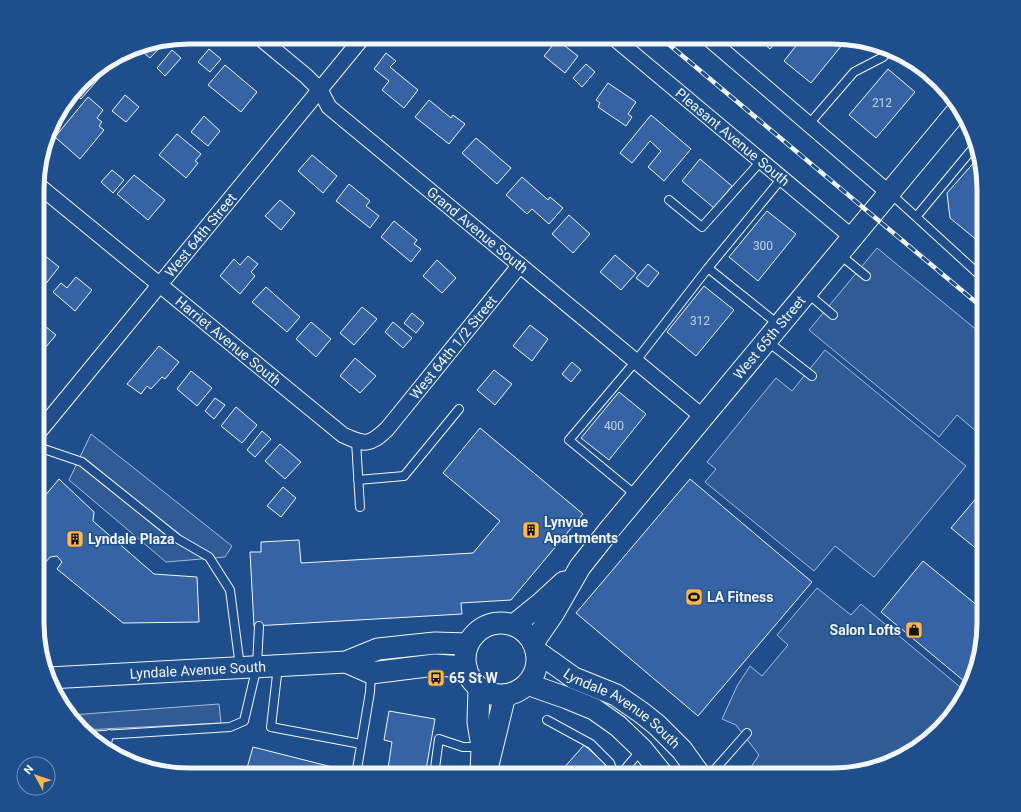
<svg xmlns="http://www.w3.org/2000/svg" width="1021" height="812" font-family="Roboto,sans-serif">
<rect width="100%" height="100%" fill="#1f4e8c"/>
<path fill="#305b95" stroke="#a8bbd7" d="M 877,248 L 984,336 L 984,438 L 957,415 L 939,437 L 809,330 Z
M 825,350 L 966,466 L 874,577 L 835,546 L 814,571 L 705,482 L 716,469 L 707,462 L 776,378 L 792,391 Z
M 91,434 L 232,546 L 225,557 L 166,562 L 69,480 Z
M 817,588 L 851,615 L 861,604 L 966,692 L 946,723 L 891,763 L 832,775 L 760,775 L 751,767 L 759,755 L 736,725 L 722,719 L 737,686 L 750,666 L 762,676 L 788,645 L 777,635 Z
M 219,704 L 221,723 L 83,730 L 71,715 Z"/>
<path fill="#3563a3" stroke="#f2f6ff" d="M 521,37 L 532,37 L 528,43 Z
M 756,37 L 780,37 L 770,49 Z
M 803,37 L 842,37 L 847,39 L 811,83 L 784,61 Z
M 557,40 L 578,56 L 565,73 L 544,56 Z
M 166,41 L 150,58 L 137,47 L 140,45 Z
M 209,49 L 221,59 L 210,72 L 198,62 Z
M 172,50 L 181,58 L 165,76 L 157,68 Z
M 386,53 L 396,61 L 390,67 L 418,90 L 404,108 L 382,90 L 389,81 L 374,69 Z
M 586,64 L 595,72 L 582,87 L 573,78 Z
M 225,65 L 257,92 L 241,112 L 208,85 Z
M 888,69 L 915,92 L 876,138 L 849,115 Z
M 96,70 L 102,75 L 81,99 L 74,93 L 89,75 Z
M 608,83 L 636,102 L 628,114 L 632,117 L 626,126 L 598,107 L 600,103 L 596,100 Z
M 125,95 L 139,107 L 126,122 L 112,111 Z
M 88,97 L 103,110 L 97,118 L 102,122 L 99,126 L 104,130 L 80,159 L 55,137 Z
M 429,100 L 451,118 L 453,115 L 465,124 L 449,144 L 415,117 Z
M 651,115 L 691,149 L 664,181 L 648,167 L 661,151 L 650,141 L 632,163 L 620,153 Z
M 204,116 L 220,131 L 208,146 L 191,132 Z
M 177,134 L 201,154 L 195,161 L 198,163 L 186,178 L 159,155 Z
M 476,138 L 511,168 L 497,184 L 462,153 Z
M 312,155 L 337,176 L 323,193 L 298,171 Z
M 700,159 L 732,186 L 714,208 L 682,181 Z
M 977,159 L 984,189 L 984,246 L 950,218 L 947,193 Z
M 112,170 L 124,180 L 113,193 L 101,182 Z
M 134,175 L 165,200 L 148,220 L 117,194 Z
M 522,177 L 548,200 L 550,197 L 563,208 L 549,224 L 532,209 L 527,214 L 506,195 Z
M 349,184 L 370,201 L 366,206 L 379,216 L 370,228 L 336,201 Z
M 280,200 L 295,213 L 281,230 L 265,216 Z
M 767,211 L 796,234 L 758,281 L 729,257 Z
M 569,215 L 590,234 L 573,253 L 552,234 Z
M 394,221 L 417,240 L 414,244 L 421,249 L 411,262 L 381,237 Z
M 39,251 L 59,267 L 44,286 L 38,281 L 38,253 Z
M 615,255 L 636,273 L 621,290 L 600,272 Z
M 248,256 L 258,264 L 251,272 L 255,276 L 240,294 L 220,276 L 234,259 L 240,265 Z
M 437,260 L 456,278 L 442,293 L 423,276 Z
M 648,264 L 659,273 L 648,287 L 636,278 Z
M 76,277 L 92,290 L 75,311 L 53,292 L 61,283 L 67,288 Z
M 704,286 L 734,310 L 696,356 L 667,332 Z
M 266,287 L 300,317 L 287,332 L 252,302 Z
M 362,307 L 377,319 L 354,345 L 340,333 Z
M 412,313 L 424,323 L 416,333 L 404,323 Z
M 40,322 L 56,335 L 39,355 L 38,354 L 38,324 Z
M 311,322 L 331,339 L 316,357 L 296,339 Z
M 393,322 L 412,338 L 403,348 L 385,332 Z
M 530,325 L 548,339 L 532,361 L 513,346 Z
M 159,346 L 179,362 L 165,379 L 162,377 L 151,389 L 147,386 L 141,394 L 127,384 Z
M 355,358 L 376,376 L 360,393 L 340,376 Z
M 572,362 L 581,370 L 571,382 L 562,374 Z
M 494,370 L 512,384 L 495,405 L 477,390 Z
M 191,371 L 212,388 L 197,406 L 177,389 Z
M 619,392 L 646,414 L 609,460 L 581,438 Z
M 215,398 L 225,405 L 214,419 L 205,411 Z
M 236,407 L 257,425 L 242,443 L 221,426 Z
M 480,428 L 583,514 L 511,600 L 461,603 L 462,614 L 254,626 L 250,552 L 261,552 L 261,542 L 299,540 L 301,563 L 473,553 L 500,521 L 443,473 Z
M 262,431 L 271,439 L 255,457 L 247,450 Z
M 280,444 L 301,462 L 285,479 L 265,461 Z
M 59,479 L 94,512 L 93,521 L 154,574 L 197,577 L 199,622 L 123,623 L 57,569 L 62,562 L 57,556 L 50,557 L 37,573 L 38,492 L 44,497 Z
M 690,479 L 812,582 L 698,716 L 576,613 Z
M 283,487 L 296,498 L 281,517 L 267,506 Z
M 984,489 L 984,555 L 951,528 Z
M 923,561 L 984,611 L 984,633 L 972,682 L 970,686 L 881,612 Z
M 389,711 L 435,719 L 425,775 L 387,775 L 392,742 L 384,740 Z
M 584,745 L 606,764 L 596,775 L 562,775 L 566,770 L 563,769 Z
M 253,747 L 336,768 L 334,775 L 245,775 Z
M 553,769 L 559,775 L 548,775 Z"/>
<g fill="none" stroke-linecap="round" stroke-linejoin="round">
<defs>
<path id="lane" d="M 955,115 L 970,127
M 809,124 L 854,72 L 883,57 L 891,49
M 890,193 L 984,279
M 669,200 L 702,227 L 761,161
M 916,217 L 974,147
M 839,254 L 866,276
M 708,268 L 779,325
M 807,293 L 833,315
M 767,341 L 812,376
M 356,441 L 360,507
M 38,447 L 82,462 L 178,539 L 209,557 L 230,590 L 240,667
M 358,480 L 404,476 L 459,409
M 637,496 L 569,440 L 635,362 L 708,268 L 782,178
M 278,666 L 271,727 L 361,744
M 547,720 L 591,744 L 610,763 L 614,775
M 87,736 L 230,727 L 244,721 L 257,666 L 259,626
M 106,748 L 109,734
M 356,775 L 370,692 L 371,673
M 434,775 L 439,739 L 463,747 L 481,747
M 620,775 L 642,749
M 710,775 L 747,733
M 793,775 L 795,773"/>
<g id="street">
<path id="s1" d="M 259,37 L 306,76 L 320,90 L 329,107 L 703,417"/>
<path id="s2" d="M 613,37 L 852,237"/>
<path d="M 707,37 L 889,193"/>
<path id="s3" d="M 38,185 L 343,435 C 365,445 369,446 387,429 L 520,265"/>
<path id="s4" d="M 38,433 L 363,37"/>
</g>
<g id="secondary">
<circle cx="501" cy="659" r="36"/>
<path d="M 514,625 L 540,604 L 564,582"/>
<path id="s5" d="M 533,643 L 553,614 L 580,567 L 610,529 L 959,109"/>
<path id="s6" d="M 536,651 L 574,678 L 616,695 L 642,713 L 657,725 L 682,750 L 700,775"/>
<path d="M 346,662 L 371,673 L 435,665 L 466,667"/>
<path id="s7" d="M 49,678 L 346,662 L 378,649 L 435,643 L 468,644"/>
<path d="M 527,684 L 567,698 L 594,709 L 618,726 L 642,749 L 663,775"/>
<path d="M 479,688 L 478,722 L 482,747 L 481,775"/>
<path d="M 488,765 L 505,695"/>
</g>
</defs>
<use href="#lane" stroke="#f2f6ff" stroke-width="10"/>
<use href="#street" stroke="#f2f6ff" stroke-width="17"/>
<use href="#secondary" stroke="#f2f6ff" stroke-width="23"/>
<use href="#lane" stroke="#1f4e8c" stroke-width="8"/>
<use href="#street" stroke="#1f4e8c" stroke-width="15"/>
<use href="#secondary" stroke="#1f4e8c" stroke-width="21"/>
<defs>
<path id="rail" d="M 660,37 L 984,309"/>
</defs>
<use href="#rail" stroke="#f2f6ff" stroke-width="4.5"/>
<use href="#rail" stroke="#1f4e8c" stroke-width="3" stroke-dasharray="9" stroke-linecap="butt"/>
</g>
<defs>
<symbol id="building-square" viewBox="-11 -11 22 22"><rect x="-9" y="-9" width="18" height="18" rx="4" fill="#ffb74d" stroke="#1f4e8c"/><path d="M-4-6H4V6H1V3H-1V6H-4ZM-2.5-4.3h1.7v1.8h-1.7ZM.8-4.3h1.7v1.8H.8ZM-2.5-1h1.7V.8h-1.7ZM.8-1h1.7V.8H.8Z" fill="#111"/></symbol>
<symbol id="stadium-square" viewBox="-11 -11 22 22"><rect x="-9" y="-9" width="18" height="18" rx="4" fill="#ffb74d" stroke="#1f4e8c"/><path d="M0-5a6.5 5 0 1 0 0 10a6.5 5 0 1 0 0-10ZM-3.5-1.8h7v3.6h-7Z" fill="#111"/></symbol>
<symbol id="shop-square" viewBox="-11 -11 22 22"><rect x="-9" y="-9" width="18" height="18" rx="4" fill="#ffb74d" stroke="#1f4e8c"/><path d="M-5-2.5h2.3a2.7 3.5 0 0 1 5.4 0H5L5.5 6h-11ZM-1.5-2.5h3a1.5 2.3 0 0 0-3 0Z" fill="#111"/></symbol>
<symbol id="bus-square" viewBox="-11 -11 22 22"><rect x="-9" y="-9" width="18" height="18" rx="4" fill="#ffb74d" stroke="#1f4e8c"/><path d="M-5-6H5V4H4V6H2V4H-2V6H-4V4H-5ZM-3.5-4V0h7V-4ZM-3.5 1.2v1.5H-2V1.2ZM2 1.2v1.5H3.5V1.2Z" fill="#111"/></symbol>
</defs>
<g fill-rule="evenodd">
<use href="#building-square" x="521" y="520" width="20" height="20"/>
<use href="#building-square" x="65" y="529" width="20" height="20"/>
<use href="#stadium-square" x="684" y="587" width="20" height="20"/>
<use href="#shop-square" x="904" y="620" width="20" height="20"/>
<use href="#bus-square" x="426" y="668" width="20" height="20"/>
</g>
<g text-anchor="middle" stroke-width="3" stroke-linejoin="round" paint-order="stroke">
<g font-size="12" fill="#c3d1e8">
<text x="882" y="107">212</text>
<text x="763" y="250">300</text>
<text x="700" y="325">312</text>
<text x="614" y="430">400</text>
</g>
<g font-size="14" fill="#f2f6ff" stroke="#1f4e8c">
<text dy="5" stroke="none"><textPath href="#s2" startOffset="156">Pleasant Avenue South</textPath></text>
<text dy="5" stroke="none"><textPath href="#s1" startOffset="293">Grand Avenue South</textPath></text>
<text dy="5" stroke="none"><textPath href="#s4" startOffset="256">West 64th Street</textPath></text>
<text dy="5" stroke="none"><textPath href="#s5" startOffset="387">West 65th Street</textPath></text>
<text dy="5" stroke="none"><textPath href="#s3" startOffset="246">Harriet Avenue South</textPath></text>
<text dy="5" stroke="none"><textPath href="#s3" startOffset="549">West 64th 1/2 Street</textPath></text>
<text dy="5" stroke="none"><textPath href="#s7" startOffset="149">Lyndale Avenue South</textPath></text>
<text dy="5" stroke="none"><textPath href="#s6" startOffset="104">Lyndale Avenue South</textPath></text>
</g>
<g font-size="14" font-weight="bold" fill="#f2f6ff" stroke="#1f4e8c" text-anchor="start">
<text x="544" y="527">Lynvue<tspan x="544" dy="16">Apartments</tspan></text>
<text x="88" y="544">Lyndale Plaza</text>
<text x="707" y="602">LA Fitness</text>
<text x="901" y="635" text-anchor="end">Salon Lofts</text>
<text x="449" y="683">65 St W</text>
</g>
</g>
<path d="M0 0H1021V812H0ZM189 44H832A145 145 0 0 1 977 189V623A145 145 0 0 1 832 768H189A145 145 0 0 1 44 623V189A145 145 0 0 1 189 44Z" fill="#1f4e8c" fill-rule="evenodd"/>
<path fill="none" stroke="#f2f6ff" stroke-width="5" d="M189 44H832A145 145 0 0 1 977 189V623A145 145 0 0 1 832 768H189A145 145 0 0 1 44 623V189A145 145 0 0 1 189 44Z"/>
<g transform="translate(36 776) rotate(310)"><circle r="19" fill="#1f4e8c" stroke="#7391ba"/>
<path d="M0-3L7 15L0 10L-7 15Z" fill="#ffb74d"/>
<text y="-6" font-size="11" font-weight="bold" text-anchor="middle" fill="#f2f6ff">N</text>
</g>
</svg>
